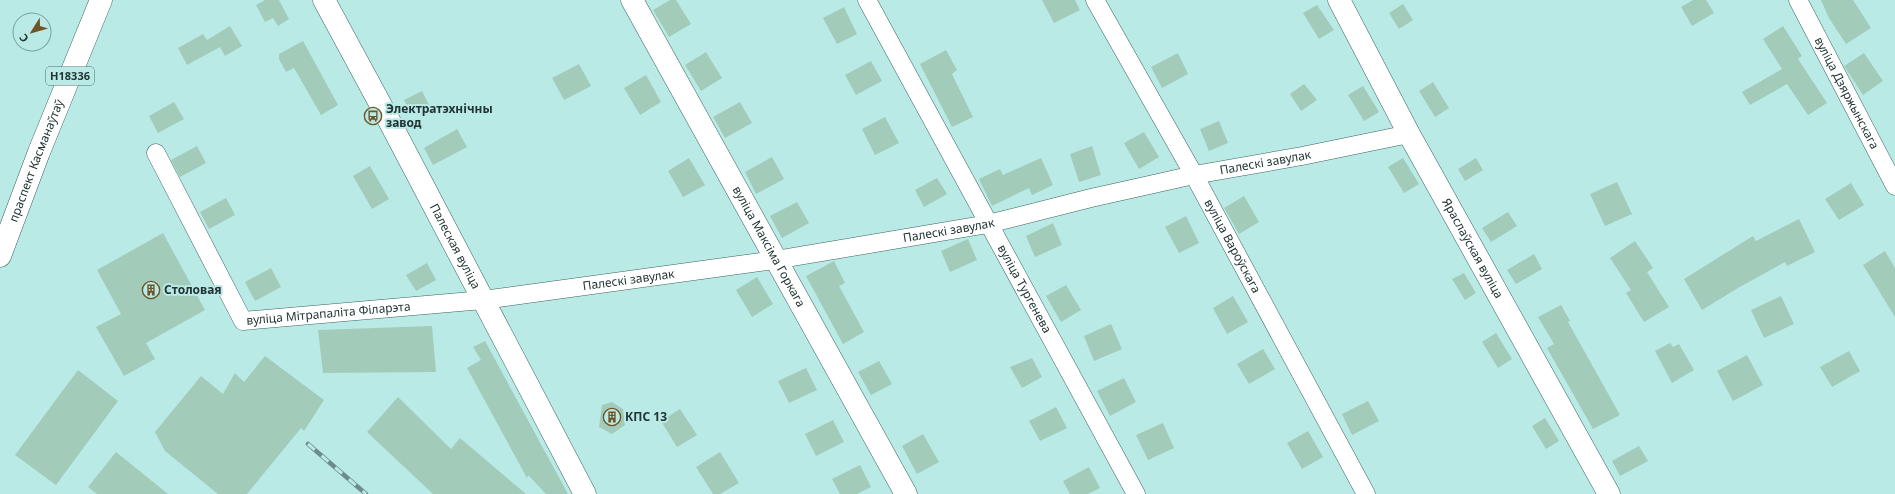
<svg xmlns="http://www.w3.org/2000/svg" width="1895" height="494" font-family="'Noto Sans',sans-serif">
<rect width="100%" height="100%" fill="#baeae6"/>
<path fill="#a2cbba" d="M 265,0 L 279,0 L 289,19 L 278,26 L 273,18 L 265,22 L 256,5 Z
M 670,0 L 676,0 L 691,24 L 669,37 L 653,10 Z
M 1042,0 L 1075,0 L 1080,10 L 1054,23 Z
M 1693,0 L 1706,0 L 1714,13 L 1692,26 L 1681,7 Z
M 1821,0 L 1853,0 L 1871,28 L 1846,44 L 1829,18 Z
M 1403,4 L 1413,20 L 1399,29 L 1389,13 Z
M 1317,5 L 1334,30 L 1319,39 L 1303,13 Z
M 844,7 L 857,34 L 837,44 L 823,18 Z
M 230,26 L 242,46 L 225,56 L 220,47 L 187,65 L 178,48 L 203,34 L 207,40 Z
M 1783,26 L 1802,56 L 1798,59 L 1827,103 L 1808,115 L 1787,84 L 1750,105 L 1742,92 L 1782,69 L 1763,39 Z
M 303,41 L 338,105 L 321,115 L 294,68 L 286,72 L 279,59 L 279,54 Z
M 946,50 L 957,70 L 952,74 L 973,117 L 952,127 L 920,64 Z
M 706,52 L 722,78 L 701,91 L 685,65 Z
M 1178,53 L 1188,74 L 1162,88 L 1151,67 Z
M 1864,53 L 1883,81 L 1863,95 L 1844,66 Z
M 871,61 L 882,81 L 856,95 L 845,75 Z
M 579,64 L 591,86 L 564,100 L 552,78 Z
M 646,75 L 661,102 L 640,115 L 624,88 Z
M 1433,82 L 1449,108 L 1435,117 L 1419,91 Z
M 1304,84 L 1317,100 L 1301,111 L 1290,94 Z
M 1363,86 L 1379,112 L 1364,121 L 1348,95 Z
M 422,91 L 429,105 L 411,114 L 404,100 Z
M 174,102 L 184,119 L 158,133 L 149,116 Z
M 740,102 L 752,123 L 725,138 L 713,117 Z
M 885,117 L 899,143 L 875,155 L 862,129 Z
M 1219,121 L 1228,143 L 1209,151 L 1200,129 Z
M 457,129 L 467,147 L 433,165 L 424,148 Z
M 1144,132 L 1159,157 L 1139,169 L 1124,143 Z
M 197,146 L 206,163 L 180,177 L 171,160 Z
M 1092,146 L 1101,175 L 1079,182 L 1070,154 Z
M 772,157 L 784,179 L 756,194 L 745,172 Z
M 689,158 L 705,185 L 683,197 L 668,171 Z
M 1041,158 L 1053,185 L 1032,195 L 1029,188 L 992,206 L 979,179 L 1000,169 L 1003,175 Z
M 1403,158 L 1419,184 L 1404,193 L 1388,167 Z
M 1476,158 L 1483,170 L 1465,181 L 1458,169 Z
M 370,166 L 389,199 L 372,209 L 353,176 Z
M 937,178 L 947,194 L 924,207 L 915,190 Z
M 1617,182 L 1632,214 L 1605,226 L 1590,194 Z
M 1851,183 L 1864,205 L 1839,220 L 1825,199 Z
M 1244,196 L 1259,222 L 1239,234 L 1224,208 Z
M 226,198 L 235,215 L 209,229 L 200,212 Z
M 797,202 L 809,223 L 782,238 L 770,216 Z
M 1508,212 L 1517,226 L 1491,242 L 1482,228 Z
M 1186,216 L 1199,243 L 1179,253 L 1165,227 Z
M 1799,219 L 1815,252 L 1787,266 L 1785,262 L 1738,288 L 1702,310 L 1684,279 L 1753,236 L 1756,241 Z
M 1053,223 L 1062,245 L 1035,257 L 1026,236 Z
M 163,233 L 205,310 L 146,343 L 155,359 L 124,376 L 96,327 L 121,314 L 97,270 Z
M 968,239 L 977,260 L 950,272 L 941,251 Z
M 1635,241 L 1653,268 L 1647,272 L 1669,307 L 1644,322 L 1626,293 L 1631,290 L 1610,258 Z
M 1885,251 L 1895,268 L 1895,317 L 1863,265 Z
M 1534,254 L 1542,269 L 1516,284 L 1507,270 Z
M 834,261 L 845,283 L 839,286 L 864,332 L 843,344 L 806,276 Z
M 427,263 L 436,280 L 416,291 L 406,275 Z
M 271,268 L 281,287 L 255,301 L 245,282 Z
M 1464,273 L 1476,293 L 1465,300 L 1452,279 Z
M 757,277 L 773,304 L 752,317 L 736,290 Z
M 1066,285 L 1081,310 L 1061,322 L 1046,296 Z
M 1233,296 L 1248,322 L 1227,334 L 1213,308 Z
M 1781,296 L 1794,324 L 1764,338 L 1751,310 Z
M 1561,305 L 1570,321 L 1568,322 L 1620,415 L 1593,429 L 1547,348 L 1554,344 L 1538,317 Z
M 1111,324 L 1122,349 L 1094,361 L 1084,336 Z
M 432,326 L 436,372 L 323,373 L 318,330 Z
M 1496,333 L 1512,359 L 1498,368 L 1482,342 Z
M 485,341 L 568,494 L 546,494 L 528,475 L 527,478 L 467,368 L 481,360 L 473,347 Z
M 1670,343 L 1673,347 L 1679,344 L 1694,370 L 1672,383 L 1655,351 Z
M 1263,349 L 1275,369 L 1249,384 L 1237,364 Z
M 1849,351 L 1860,371 L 1832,387 L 1820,367 Z
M 1747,355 L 1763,385 L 1733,401 L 1717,371 Z
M 265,356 L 324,400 L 304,431 L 301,428 L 247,494 L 218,494 L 165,451 L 155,432 L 201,376 L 223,394 L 235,373 L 244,382 Z
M 1032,358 L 1042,377 L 1022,388 L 1010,367 Z
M 879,361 L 892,384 L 871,395 L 858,372 Z
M 806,368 L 817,390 L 789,403 L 778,381 Z
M 78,370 L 118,401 L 56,485 L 15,455 Z
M 1124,378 L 1136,402 L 1110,416 L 1097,391 Z
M 398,397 L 451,449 L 460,438 L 526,494 L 433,494 L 367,432 Z
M 1368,401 L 1379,421 L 1352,435 L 1342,414 Z
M 612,402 L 623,409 L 625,425 L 612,434 L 599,427 L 602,405 Z
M 1056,407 L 1067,428 L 1040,441 L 1029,421 Z
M 680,409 L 697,435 L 677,447 L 661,421 Z
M 1545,418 L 1559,441 L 1546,449 L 1532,426 Z
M 833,420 L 844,442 L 816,456 L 805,434 Z
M 1163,423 L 1174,448 L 1148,460 L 1136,435 Z
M 1308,431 L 1323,457 L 1302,469 L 1287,443 Z
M 923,434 L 939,462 L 917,474 L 902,446 Z
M 1639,446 L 1648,461 L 1620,476 L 1612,461 Z
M 116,452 L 168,494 L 97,494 L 88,487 Z
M 720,452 L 739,483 L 720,494 L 713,494 L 696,467 Z
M 860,465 L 871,487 L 857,494 L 840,494 L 832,479 Z
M 1089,467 L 1100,488 L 1088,494 L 1070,494 L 1063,481 Z"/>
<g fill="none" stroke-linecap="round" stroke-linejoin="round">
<defs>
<g id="minor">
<path id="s1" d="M 867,0 L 1136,494"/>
<path id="s2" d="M 1095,0 L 1194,175 L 1366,494"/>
<path id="s3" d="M 1798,0 L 1895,186"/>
<path id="s4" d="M 156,153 L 243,321 L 483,300 L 775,260 L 988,224 L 1091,198 L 1194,175 L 1302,156 L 1409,134"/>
</g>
<g id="tertiary">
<path id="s5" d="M 632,0 L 906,494"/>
<path id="s6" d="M 1339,0 L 1409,134 L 1609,494"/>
</g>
<g id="secondary">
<path id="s7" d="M 324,0 L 384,111 L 585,494"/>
</g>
<g id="primary">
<path id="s8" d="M 0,256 L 39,152 L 101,0"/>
</g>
</defs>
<use href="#minor" stroke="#386461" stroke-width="19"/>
<use href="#tertiary" stroke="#386461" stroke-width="23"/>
<use href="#secondary" stroke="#386461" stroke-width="23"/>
<use href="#primary" stroke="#386461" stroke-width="23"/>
<use href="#minor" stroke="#fff" stroke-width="18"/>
<use href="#tertiary" stroke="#fff" stroke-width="22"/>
<use href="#secondary" stroke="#fff" stroke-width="22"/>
<use href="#primary" stroke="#fff" stroke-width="22"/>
<defs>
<path id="rail" d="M 308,444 L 366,494"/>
</defs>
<use href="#rail" stroke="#6b8c8a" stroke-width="4.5"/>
<use href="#rail" stroke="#baeae6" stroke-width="3" stroke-dasharray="9" stroke-linecap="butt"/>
</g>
<defs>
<symbol id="bus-ring" viewBox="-11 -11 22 22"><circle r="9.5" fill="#baeae6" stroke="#6f5426" stroke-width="1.5"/><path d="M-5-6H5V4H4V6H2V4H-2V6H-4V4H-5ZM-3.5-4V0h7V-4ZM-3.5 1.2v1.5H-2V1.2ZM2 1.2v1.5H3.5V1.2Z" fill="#6f5426"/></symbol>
<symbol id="building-ring" viewBox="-11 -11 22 22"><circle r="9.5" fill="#baeae6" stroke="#6f5426" stroke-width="1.5"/><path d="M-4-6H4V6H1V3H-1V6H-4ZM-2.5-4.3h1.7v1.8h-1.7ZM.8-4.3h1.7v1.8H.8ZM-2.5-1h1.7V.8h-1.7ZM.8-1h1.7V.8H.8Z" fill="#6f5426"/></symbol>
</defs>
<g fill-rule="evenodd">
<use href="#bus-ring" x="363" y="106" width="20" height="20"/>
<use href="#building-ring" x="141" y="280" width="20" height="20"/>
<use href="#building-ring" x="602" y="407" width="20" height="20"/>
</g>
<g text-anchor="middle" stroke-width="4" stroke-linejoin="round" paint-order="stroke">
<rect fill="#baeae6" stroke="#506b69" stroke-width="1" x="46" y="67" width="48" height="18" rx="3"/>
<g font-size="11" font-weight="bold" fill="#223534">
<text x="70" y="80">Н18336</text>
</g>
<g font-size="12" fill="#223534" stroke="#baeae6">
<text dy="4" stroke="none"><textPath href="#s3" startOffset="105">вуліца Дзяржынскага</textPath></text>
<text dy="4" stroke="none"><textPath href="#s8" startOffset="102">праспект Касманаўтаў</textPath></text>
<text dy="4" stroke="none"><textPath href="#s4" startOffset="1225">Палескі завулак</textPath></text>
<text dy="4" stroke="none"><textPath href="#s4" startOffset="901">Палескі завулак</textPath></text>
<text dy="4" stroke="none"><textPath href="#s2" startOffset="282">вуліца Вароўскага</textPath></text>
<text dy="4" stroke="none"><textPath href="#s7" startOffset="279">Палеская вуліца</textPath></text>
<text dy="4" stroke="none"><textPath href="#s5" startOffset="282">вуліца Максіма Горкага</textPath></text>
<text dy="4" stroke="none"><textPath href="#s6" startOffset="282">Яраслаўская вуліца</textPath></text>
<text dy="4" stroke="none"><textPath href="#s4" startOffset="577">Палескі завулак</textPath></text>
<text dy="4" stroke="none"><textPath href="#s1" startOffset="329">вуліца Тургенева</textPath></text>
<text dy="4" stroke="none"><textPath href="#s4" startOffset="275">вуліца Мітрапаліта Філарэта</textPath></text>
</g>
<g font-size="12" font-weight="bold" fill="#223534" stroke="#baeae6" text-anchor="start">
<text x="386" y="113">Электратэхнічны<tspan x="386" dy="14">завод</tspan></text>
<text x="164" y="294">Столовая</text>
<text x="625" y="421">КПС 13</text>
</g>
</g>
<g transform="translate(32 32) rotate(233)"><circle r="19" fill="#baeae6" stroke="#7da29f"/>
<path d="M0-3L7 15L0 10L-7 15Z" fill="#6f5426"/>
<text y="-6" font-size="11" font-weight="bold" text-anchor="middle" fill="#223534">С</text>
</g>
</svg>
